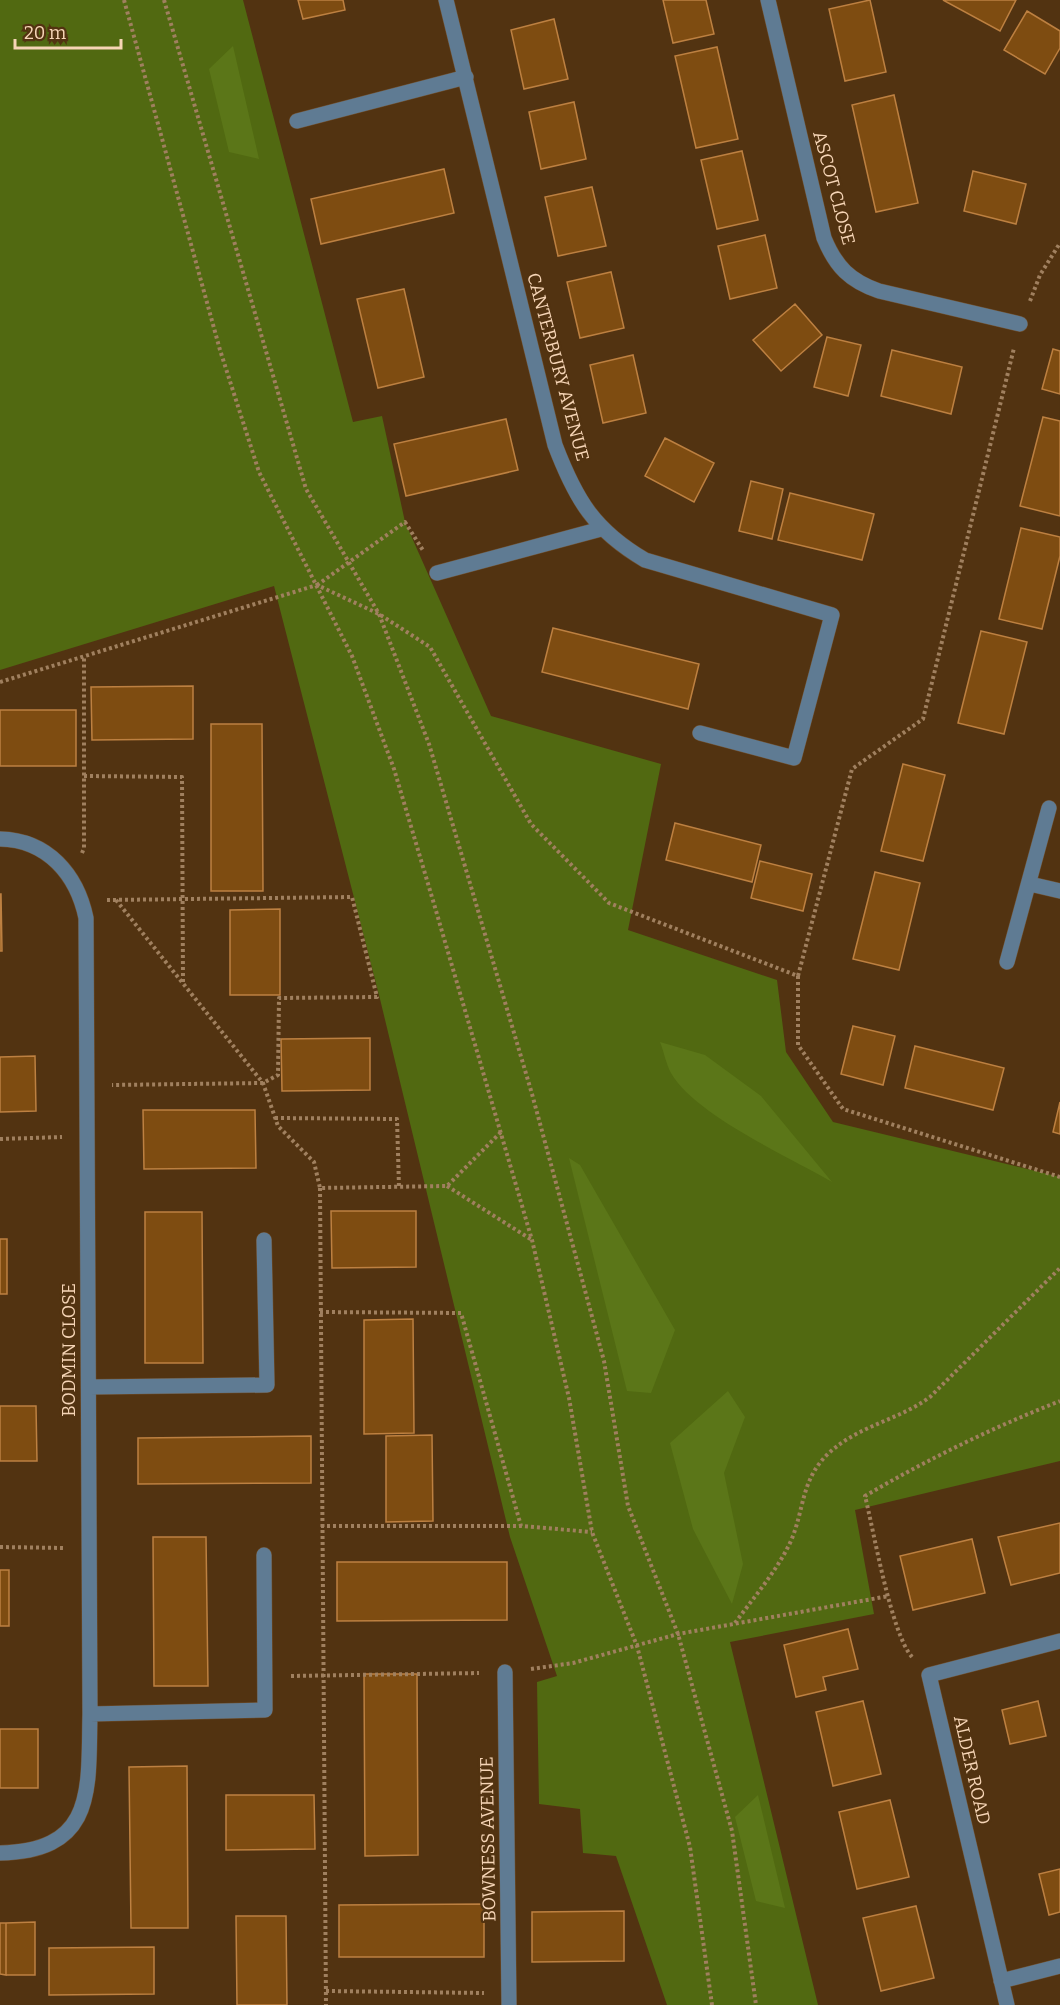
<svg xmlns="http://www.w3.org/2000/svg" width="1060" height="2005" font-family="Bitter,serif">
<rect width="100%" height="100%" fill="#523311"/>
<path fill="#516911" d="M 0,0 L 243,0 L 353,422 L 382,416 L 405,522 L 491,716 L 661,764 L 628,930 L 777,980 L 786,1052 L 833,1122 L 1060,1177 L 1060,1461 L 855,1510 L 874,1614 L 730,1642 L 818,2005 L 667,2005 L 616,1856 L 583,1853 L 580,1809 L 539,1804 L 537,1682 L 557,1676 L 510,1537 L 380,999 L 274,586 L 0,670 Z"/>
<path fill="#5b7618" d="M 233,46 L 259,159 L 229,152 L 209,69 Z
M 660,1042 L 705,1055 L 761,1096 L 832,1182 C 789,1157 695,1115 671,1073 C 666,1064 664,1052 660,1042 Z
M 569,1158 L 580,1165 L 675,1330 L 651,1393 L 627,1391 Z
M 728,1391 L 745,1417 L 724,1473 L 743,1564 L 732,1604 L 693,1529 L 670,1443 Z
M 758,1795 L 785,1908 L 756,1901 L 735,1817 Z"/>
<path fill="#7e4c11" stroke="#bd8041" stroke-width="1.5" d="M 298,0 L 343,0 L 345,10 L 303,19 Z
M 663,0 L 706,0 L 714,34 L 673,43 Z
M 870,0 L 886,72 L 845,81 L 829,9 Z
M 943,0 L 1016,0 L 1000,31 Z
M 1027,11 L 1060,31 L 1060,48 L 1045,74 L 1004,50 Z
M 554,19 L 568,79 L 524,89 L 511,30 Z
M 717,47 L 738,139 L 696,148 L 675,56 Z
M 894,95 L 918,203 L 876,212 L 852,105 Z
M 574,102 L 586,159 L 541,169 L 529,112 Z
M 742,151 L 758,220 L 717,229 L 701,160 Z
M 444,169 L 454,213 L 321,244 L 311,199 Z
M 973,171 L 1026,184 L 1016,224 L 964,211 Z
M 592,187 L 606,246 L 558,256 L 545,197 Z
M 765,235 L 777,288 L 730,299 L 718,246 Z
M 611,272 L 624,328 L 580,338 L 567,282 Z
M 404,289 L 424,377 L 378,388 L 357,299 Z
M 795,304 L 822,335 L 781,371 L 753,340 Z
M 827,337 L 861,345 L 848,396 L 814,387 Z
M 1053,349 L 1060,351 L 1060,394 L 1042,389 Z
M 892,350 L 962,367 L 951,414 L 881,396 Z
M 633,355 L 646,413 L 603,423 L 590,365 Z
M 1043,417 L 1060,421 L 1060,516 L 1020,506 Z
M 506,419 L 518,470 L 406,496 L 394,444 Z
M 665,438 L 714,463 L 694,502 L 645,476 Z
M 751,481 L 783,489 L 772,539 L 739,531 Z
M 790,493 L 874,514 L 862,560 L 778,540 Z
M 1021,528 L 1060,537 L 1060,556 L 1042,629 L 999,619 Z
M 553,628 L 699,664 L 688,709 L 542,672 Z
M 981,631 L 1027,642 L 1004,734 L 958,723 Z
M 193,686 L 193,739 L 92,740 L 91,687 Z
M 0,710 L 76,710 L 76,766 L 0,766 Z
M 211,724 L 262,724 L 263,891 L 211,891 Z
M 903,764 L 945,775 L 923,861 L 881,851 Z
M 675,823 L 761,845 L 752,882 L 666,860 Z
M 760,861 L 812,874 L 803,911 L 751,898 Z
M 875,872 L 920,883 L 899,970 L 853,959 Z
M 0,894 L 1,894 L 2,951 L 0,951 Z
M 280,909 L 280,995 L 230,995 L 230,910 Z
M 853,1026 L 895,1036 L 883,1085 L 841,1074 Z
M 370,1038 L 370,1090 L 282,1091 L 281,1039 Z
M 915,1046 L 1004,1068 L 993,1110 L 905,1088 Z
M 35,1056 L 36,1111 L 0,1112 L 0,1057 Z
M 1060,1102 L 1060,1134 L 1053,1132 Z
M 143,1110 L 255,1110 L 256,1168 L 144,1169 Z
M 331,1211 L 416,1211 L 416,1267 L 332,1268 Z
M 145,1212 L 202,1212 L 203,1363 L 145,1363 Z
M 0,1239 L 7,1239 L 7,1294 L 0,1294 Z
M 413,1319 L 414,1433 L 364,1434 L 364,1320 Z
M 0,1406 L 36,1406 L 37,1461 L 0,1461 Z
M 432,1435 L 433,1521 L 386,1522 L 386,1436 Z
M 311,1436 L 311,1483 L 138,1484 L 138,1438 Z
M 1060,1523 L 1060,1573 L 1011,1585 L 998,1537 Z
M 153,1537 L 206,1537 L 208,1686 L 154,1686 Z
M 972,1539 L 985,1593 L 913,1610 L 900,1556 Z
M 337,1562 L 507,1562 L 507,1620 L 337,1621 Z
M 0,1570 L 9,1570 L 9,1626 L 0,1626 Z
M 848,1629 L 858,1669 L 823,1677 L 826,1690 L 796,1697 L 784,1645 Z
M 364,1674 L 417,1674 L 418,1855 L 365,1856 Z
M 863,1701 L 881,1774 L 833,1786 L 816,1712 Z
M 1038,1701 L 1046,1736 L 1010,1744 L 1002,1710 Z
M 0,1729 L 38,1729 L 38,1788 L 0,1788 Z
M 187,1766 L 188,1928 L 131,1928 L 129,1767 Z
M 226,1795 L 314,1795 L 315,1849 L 226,1850 Z
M 890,1800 L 909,1877 L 857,1889 L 839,1812 Z
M 1060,1869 L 1060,1912 L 1049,1915 L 1039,1874 Z
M 484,1904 L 484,1957 L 339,1957 L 339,1905 Z
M 916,1906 L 934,1978 L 881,1991 L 863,1918 Z
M 624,1911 L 624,1961 L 532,1962 L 532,1912 Z
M 236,1916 L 286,1916 L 287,2005 L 237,2005 Z
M 35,1922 L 35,1975 L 6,1975 L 6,1923 Z
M 0,1923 L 6,1923 L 6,1975 L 0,1974 Z
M 154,1947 L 154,1994 L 49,1995 L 49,1948 Z"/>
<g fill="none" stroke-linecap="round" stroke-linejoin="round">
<defs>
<path id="minor" d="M 446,0 L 555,445 C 576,500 594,530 645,560 L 832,615 L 794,758 L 700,733
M 768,0 L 824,238 C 836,267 850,281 879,291 L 1020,324
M 297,121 L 466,77
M 437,573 L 601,529
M 0,839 C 48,840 77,875 86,918 L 90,1714 C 88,1788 97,1851 0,1853
M 1030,884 L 1060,891
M 1007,962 L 1049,808
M 89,1387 L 267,1385 L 264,1240
M 505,1672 L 509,2005
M 90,1714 L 265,1710 L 264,1555
M 1001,1981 L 1060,1966
M 1007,2005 L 929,1675 L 1060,1641"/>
</defs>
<use href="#minor" stroke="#70502f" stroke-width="16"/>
<path stroke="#a0805f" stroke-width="4" stroke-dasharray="3 3" stroke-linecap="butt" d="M 124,0 L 220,350 L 259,472 L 352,656 L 394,769 L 434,904 L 532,1240 L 569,1398 L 592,1532 L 637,1646 L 690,1847 L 712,2005
M 164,0 L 306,489 L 379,614 L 429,744 L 532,1094 L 604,1361 L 628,1506 L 678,1634 L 732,1831 L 756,2005
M 1030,301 L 1040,275 L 1060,243
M 317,585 L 405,522 L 424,552
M 0,682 L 317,585 L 379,614 L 430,647 L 531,824 L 609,903 L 798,976 L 798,1045 L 843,1109 L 1060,1177
M 84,776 L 182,777 L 183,982
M 82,853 L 84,848 L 84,657
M 107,900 L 352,897 L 377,997 L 279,998 L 278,1075 L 263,1083 L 112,1085
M 116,900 L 263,1083 L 278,1126 L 314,1162 L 320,1188 L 447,1186 L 501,1132
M 798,976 L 852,769 L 923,719 L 1014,348
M 275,1118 L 397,1119 L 399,1187
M 0,1139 L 62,1137
M 447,1186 L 532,1240
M 320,1188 L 326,2005
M 320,1312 L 461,1313 L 521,1526
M 321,1526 L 521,1526 L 592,1532
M 0,1547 L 65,1548
M 735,1623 C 754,1597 776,1572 790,1543 C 805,1510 800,1479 830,1452 C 860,1425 899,1420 930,1397 L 1060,1268
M 912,1657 C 891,1633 874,1532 865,1496 C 928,1459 992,1428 1060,1401
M 531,1669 L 573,1663 L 678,1634 L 889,1596
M 291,1676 L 479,1673
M 326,1991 L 484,1993"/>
<use href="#minor" stroke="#5f7b93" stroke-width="15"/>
</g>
<g text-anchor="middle" stroke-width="4.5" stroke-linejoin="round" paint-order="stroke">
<g font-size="18" fill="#f6d5b6" stroke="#523311">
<text transform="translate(834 188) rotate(75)" y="6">ASCOT CLOSE</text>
<text transform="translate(558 367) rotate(75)" y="6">CANTERBURY AVENUE</text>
<text transform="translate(69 1350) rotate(-90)" y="6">BODMIN CLOSE</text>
<text transform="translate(972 1770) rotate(77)" y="6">ALDER ROAD</text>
<text transform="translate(488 1839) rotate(-91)" y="6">BOWNESS AVENUE</text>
</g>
</g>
<path d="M15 39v9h106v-9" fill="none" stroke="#f6d5b6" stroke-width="3"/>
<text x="24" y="39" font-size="18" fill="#f6d5b6" stroke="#523311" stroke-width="4.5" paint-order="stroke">20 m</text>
</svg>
